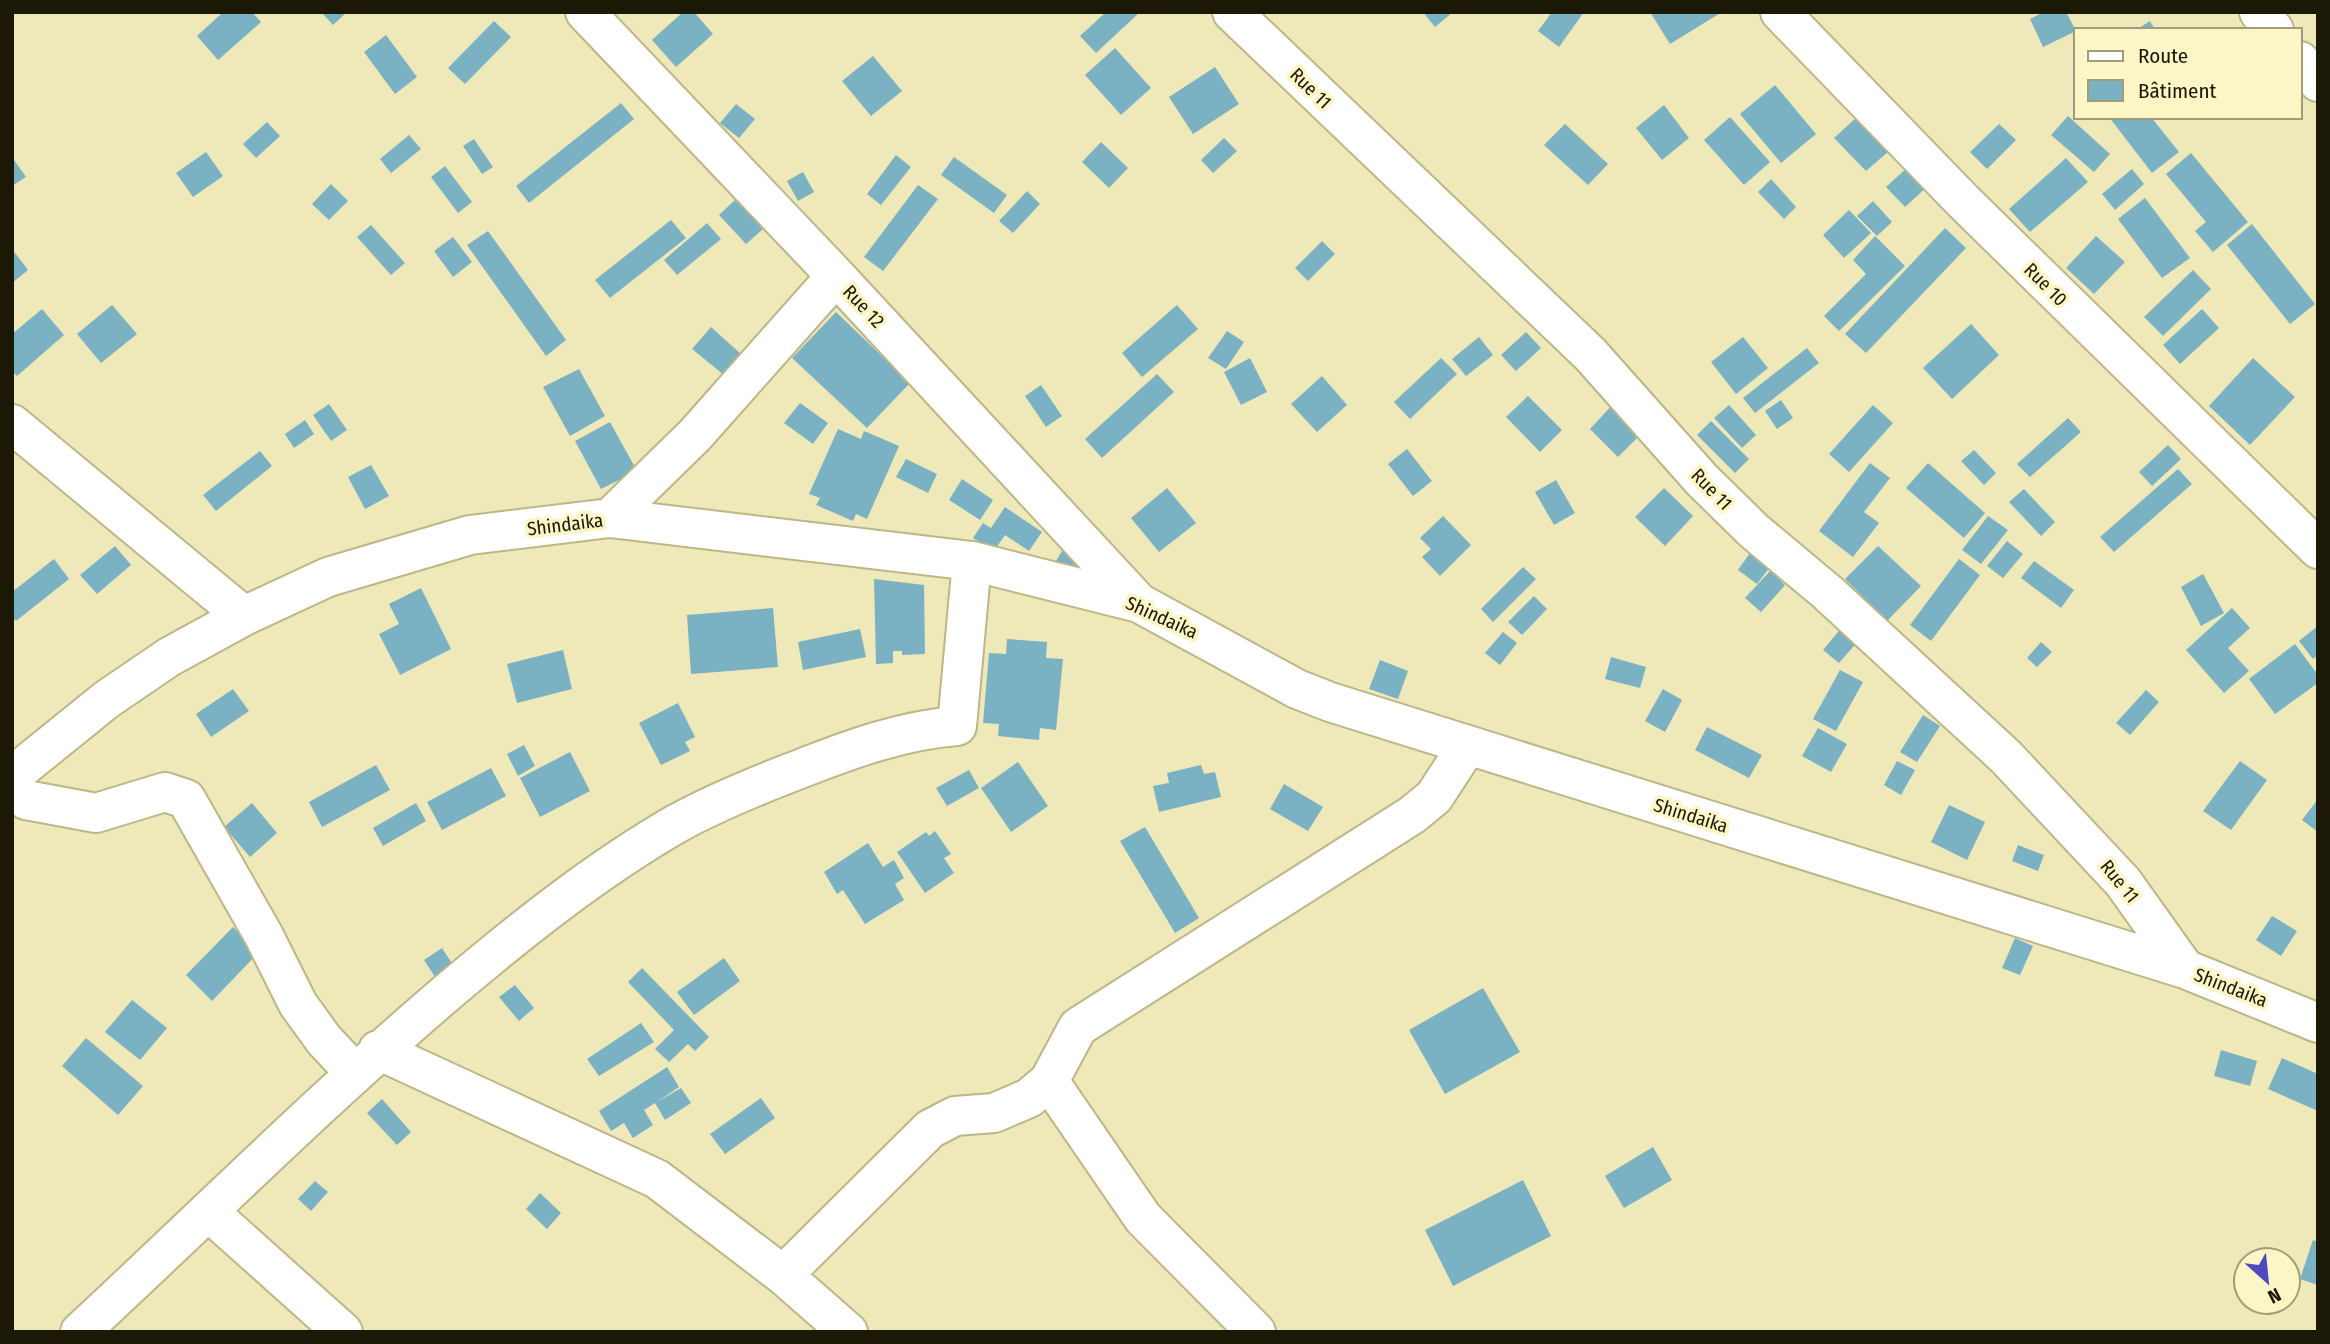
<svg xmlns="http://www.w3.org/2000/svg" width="2330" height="1344" font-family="'Fira Sans Condensed',sans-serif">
<rect width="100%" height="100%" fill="#efe8b8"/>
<path fill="#7bb2c3" d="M 223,12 L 252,12 L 261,22 L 218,60 L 197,36 Z
M 321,12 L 347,12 L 333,25 Z
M 683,12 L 694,12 L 713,34 L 676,67 L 652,40 Z
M 1106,12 L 1140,12 L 1096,53 L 1080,36 Z
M 1423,12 L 1453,12 L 1435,27 Z
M 1552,12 L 1584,12 L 1559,47 L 1538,31 Z
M 1650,12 L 1722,12 L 1670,44 Z
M 2044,12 L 2066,12 L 2076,31 L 2043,47 L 2030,19 Z
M 494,21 L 511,37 L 465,84 L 448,68 Z
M 2150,21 L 2155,30 L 2136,30 Z
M 386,35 L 417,77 L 395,94 L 364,52 Z
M 1115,48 L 1151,88 L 1121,115 L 1085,75 Z
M 873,56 L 902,91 L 871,116 L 842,81 Z
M 1215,67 L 1239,104 L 1193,134 L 1169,97 Z
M 1775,85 L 1816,134 L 1781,163 L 1740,114 Z
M 621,103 L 634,119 L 529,203 L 516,186 Z
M 736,104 L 755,119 L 739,138 L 720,123 Z
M 1664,105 L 1689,138 L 1662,160 L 1636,128 Z
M 2068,116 L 2110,154 L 2094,172 L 2051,135 Z
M 1730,117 L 1770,162 L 1744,185 L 1704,140 Z
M 1857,117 L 1889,151 L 1866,171 L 1834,138 Z
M 2109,117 L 2151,117 L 2179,152 L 2152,173 Z
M 267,122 L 280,136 L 256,158 L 243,144 Z
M 1565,124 L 1608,164 L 1588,185 L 1544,145 Z
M 1999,124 L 2016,140 L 1987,169 L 1970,152 Z
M 409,135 L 421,149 L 391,173 L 380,159 Z
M 1224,138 L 1237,151 L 1213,173 L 1201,160 Z
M 474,139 L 493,167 L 482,174 L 463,146 Z
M 1101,142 L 1128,168 L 1109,188 L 1082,162 Z
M 206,152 L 223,176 L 193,197 L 176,173 Z
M 2191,153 L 2248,222 L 2213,252 L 2195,231 L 2206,222 L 2166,174 Z
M 896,155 L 911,167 L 881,205 L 867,194 Z
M 12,157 L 26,177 L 12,186 Z
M 954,157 L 1007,195 L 994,213 L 941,175 Z
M 2066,158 L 2088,182 L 2030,232 L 2009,209 Z
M 1910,165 L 1929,185 L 1905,207 L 1886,187 Z
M 445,166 L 472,202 L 458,213 L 431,177 Z
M 2132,169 L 2144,184 L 2115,210 L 2102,194 Z
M 803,172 L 814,192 L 798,201 L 787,181 Z
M 1771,179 L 1796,207 L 1784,219 L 1758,192 Z
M 331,184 L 348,201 L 329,220 L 312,204 Z
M 918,185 L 938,199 L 883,271 L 864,257 Z
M 1027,191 L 1040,204 L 1013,233 L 999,221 Z
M 2145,198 L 2190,258 L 2162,278 L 2118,219 Z
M 736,199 L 763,229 L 746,244 L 719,215 Z
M 1873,201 L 1892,222 L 1877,236 L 1857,216 Z
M 1849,210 L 1871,233 L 1844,258 L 1823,235 Z
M 671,220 L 686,238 L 610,298 L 595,280 Z
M 707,223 L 721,239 L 677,275 L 664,260 Z
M 2252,224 L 2315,304 L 2290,324 L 2227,245 Z
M 371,225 L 405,263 L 391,275 L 357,237 Z
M 1945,228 L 1966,248 L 1866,353 L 1845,334 Z
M 488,231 L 566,340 L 546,356 L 467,245 Z
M 1875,236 L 1905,266 L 1839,331 L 1824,316 L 1866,274 L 1853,260 Z
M 2096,236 L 2125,262 L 2094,294 L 2066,268 Z
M 453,237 L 472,262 L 453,277 L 434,251 Z
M 1322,241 L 1335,254 L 1308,281 L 1295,268 Z
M 12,249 L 28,270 L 12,283 Z
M 2193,270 L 2211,289 L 2163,336 L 2144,317 Z
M 112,305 L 137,334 L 101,363 L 77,334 Z
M 1177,305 L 1198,329 L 1142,377 L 1122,353 Z
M 42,309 L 64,335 L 17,376 L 12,371 L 12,334 Z
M 2202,309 L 2219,328 L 2180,364 L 2163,345 Z
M 836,312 L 910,383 L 867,428 L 792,358 Z
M 1971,324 L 1999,355 L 1952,399 L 1923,368 Z
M 711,327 L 741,354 L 724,375 L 692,349 Z
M 1227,331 L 1244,342 L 1226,369 L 1208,358 Z
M 1526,332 L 1541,348 L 1516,371 L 1501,355 Z
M 1479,337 L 1493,355 L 1466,376 L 1452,359 Z
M 1743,337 L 1768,368 L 1736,394 L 1711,362 Z
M 1807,348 L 1819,363 L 1755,413 L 1743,398 Z
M 1250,358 L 1267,392 L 1241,405 L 1224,372 Z
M 1441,358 L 1457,374 L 1410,419 L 1394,402 Z
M 2253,358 L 2295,397 L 2250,445 L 2209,406 Z
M 579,369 L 605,416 L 570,436 L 543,387 Z
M 1157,374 L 1174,392 L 1102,458 L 1085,439 Z
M 1322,376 L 1347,405 L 1317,432 L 1291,404 Z
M 1041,385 L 1062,416 L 1046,427 L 1025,396 Z
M 1528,396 L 1562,430 L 1540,452 L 1506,417 Z
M 1781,400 L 1793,418 L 1777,429 L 1765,411 Z
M 1616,401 L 1646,429 L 1618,457 L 1590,429 Z
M 800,403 L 828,423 L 813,444 L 784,423 Z
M 329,404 L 347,430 L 331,441 L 313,415 Z
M 1729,405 L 1756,435 L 1742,448 L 1714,418 Z
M 1873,405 L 1893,423 L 1849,472 L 1829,454 Z
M 2068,418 L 2081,432 L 2030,477 L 2017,464 Z
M 305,420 L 314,434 L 294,448 L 285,434 Z
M 1711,421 L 1749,459 L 1735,473 L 1697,435 Z
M 610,422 L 637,471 L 601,489 L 575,441 Z
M 838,429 L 861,439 L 864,431 L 899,446 L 867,519 L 856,514 L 853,521 L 816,505 L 820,498 L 809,494 Z
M 2168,445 L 2181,459 L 2152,486 L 2139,472 Z
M 1407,449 L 1432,481 L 1413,496 L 1388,464 Z
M 1974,450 L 1996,473 L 1984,485 L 1961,461 Z
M 260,451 L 272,466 L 216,511 L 203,495 Z
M 906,459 L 937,474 L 928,493 L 896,477 Z
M 1870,463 L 1890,478 L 1864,512 L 1879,523 L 1853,557 L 1819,531 Z
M 1928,463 L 1985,513 L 1964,538 L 1906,488 Z
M 371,465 L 389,496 L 365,509 L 348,477 Z
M 2178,469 L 2192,484 L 2114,552 L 2100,537 Z
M 962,479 L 993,500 L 980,520 L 949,500 Z
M 1556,480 L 1575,513 L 1554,525 L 1535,492 Z
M 1167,488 L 1196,523 L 1159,552 L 1131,518 Z
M 1664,488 L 1693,516 L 1665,546 L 1635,517 Z
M 2024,489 L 2055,522 L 2041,536 L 2009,502 Z
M 1005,507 L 1042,532 L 1029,551 L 1005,535 L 994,551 L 973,538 L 983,523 L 991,528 Z
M 1443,516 L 1471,545 L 1440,576 L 1422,557 L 1431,549 L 1420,538 Z
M 1988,516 L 2008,530 L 1981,564 L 1962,550 Z
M 2007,541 L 2023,554 L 2003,578 L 1987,566 Z
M 1067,543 L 1090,556 L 1079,574 L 1056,561 Z
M 115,546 L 131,565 L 97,594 L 80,575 Z
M 1878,546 L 1921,586 L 1887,621 L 1845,579 Z
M 1750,553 L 1770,567 L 1757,584 L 1738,570 Z
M 54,559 L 69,579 L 16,621 L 12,617 L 12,592 Z
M 1959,559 L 1980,575 L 1931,641 L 1910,625 Z
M 2034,561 L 2074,590 L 2061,608 L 2021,578 Z
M 1523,567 L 1536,579 L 1493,622 L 1481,609 Z
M 1770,571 L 1785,585 L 1761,612 L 1745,598 Z
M 2203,574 L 2224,613 L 2201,626 L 2181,587 Z
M 874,579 L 924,585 L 925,654 L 902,655 L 902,651 L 893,651 L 893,663 L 876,664 Z
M 421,588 L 451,649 L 400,675 L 379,634 L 399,624 L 389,604 Z
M 1534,596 L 1547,609 L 1522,635 L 1508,622 Z
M 773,608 L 778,667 L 691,674 L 687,615 Z
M 2232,608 L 2250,628 L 2228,648 L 2249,671 L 2224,693 L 2186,650 Z
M 1843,626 L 1859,640 L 1839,663 L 1823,650 Z
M 2318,626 L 2318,655 L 2313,659 L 2299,641 Z
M 860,629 L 866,657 L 803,670 L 798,642 Z
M 1503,632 L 1517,643 L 1500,665 L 1485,653 Z
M 1007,639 L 1047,642 L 1046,658 L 1063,659 L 1056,730 L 1040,728 L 1039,740 L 998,736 L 999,724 L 983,723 L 989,653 L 1006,654 Z
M 2041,642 L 2052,652 L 2037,667 L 2027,658 Z
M 2295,644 L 2318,675 L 2318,683 L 2275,714 L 2249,679 Z
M 563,650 L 572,689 L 517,703 L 507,664 Z
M 1611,657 L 1646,667 L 1640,688 L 1605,679 Z
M 1380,660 L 1408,671 L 1398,699 L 1369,689 Z
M 1840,670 L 1863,682 L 1836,731 L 1813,719 Z
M 233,689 L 249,711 L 211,737 L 196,714 Z
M 1663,689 L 1682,700 L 1665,732 L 1645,721 Z
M 2146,690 L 2159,702 L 2130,735 L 2116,723 Z
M 678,703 L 695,737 L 685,742 L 690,751 L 661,765 L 639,723 Z
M 1923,715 L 1940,726 L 1917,762 L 1900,752 Z
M 1707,727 L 1762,755 L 1749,778 L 1695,750 Z
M 1818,728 L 1847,744 L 1831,772 L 1802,756 Z
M 524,745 L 535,766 L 518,776 L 507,754 Z
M 570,752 L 590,791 L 540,817 L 520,778 Z
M 1897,761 L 1915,770 L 1901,795 L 1884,785 Z
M 2240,761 L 2267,780 L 2231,830 L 2203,811 Z
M 1018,762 L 1048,806 L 1011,832 L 981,788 Z
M 376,765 L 390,790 L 322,827 L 309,802 Z
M 1201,765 L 1204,774 L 1215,772 L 1221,797 L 1159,812 L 1153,786 L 1169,783 L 1167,773 Z
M 491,768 L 506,796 L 442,830 L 427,802 Z
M 969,770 L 979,788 L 947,806 L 936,788 Z
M 1284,784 L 1323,807 L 1308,831 L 1270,809 Z
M 2318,799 L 2318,832 L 2302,820 Z
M 252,803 L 277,833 L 250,857 L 224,827 Z
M 416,803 L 426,821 L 383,846 L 373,828 Z
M 1949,805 L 1985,822 L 1967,860 L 1931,842 Z
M 1145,827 L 1199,918 L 1175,933 L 1120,841 Z
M 935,831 L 951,854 L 944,858 L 954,873 L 925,893 L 897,852 L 926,832 L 929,836 Z
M 868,843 L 883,867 L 894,860 L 904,878 L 895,884 L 904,900 L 865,924 L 843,890 L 837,894 L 824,872 Z
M 2018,845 L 2044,855 L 2038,871 L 2012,861 Z
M 2272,916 L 2297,931 L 2281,956 L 2256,940 Z
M 233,927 L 259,952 L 212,1001 L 186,975 Z
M 2015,938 L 2033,946 L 2020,975 L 2002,968 Z
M 442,948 L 455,968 L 437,980 L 424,960 Z
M 724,958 L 740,981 L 694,1015 L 677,992 Z
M 642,968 L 709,1037 L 695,1051 L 688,1044 L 669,1062 L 655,1049 L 674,1030 L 628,982 Z
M 515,985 L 534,1008 L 519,1021 L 499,997 Z
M 1483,988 L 1520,1052 L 1445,1094 L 1409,1030 Z
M 132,1000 L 167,1028 L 140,1060 L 105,1032 Z
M 641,1023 L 654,1042 L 599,1076 L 587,1059 Z
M 86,1038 L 143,1086 L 118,1115 L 62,1066 Z
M 2221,1050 L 2257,1061 L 2250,1086 L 2214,1076 Z
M 2282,1058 L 2318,1074 L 2318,1111 L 2268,1089 Z
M 667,1067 L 679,1087 L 657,1102 L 681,1088 L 691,1103 L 665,1120 L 655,1103 L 644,1110 L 653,1125 L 633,1138 L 624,1123 L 611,1131 L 599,1111 Z
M 761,1098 L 775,1118 L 725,1154 L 710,1134 Z
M 382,1099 L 411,1132 L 397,1145 L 367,1113 Z
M 1653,1147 L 1672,1180 L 1624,1208 L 1605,1176 Z
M 1523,1180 L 1551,1236 L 1453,1286 L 1425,1230 Z
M 315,1181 L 328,1192 L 311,1211 L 298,1199 Z
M 540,1193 L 561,1213 L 547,1229 L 526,1209 Z
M 2313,1240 L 2318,1242 L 2318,1285 L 2300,1279 Z"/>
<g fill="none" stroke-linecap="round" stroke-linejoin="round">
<defs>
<path id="minor" d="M 585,12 L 836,276 L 1139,603
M 1232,12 L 1590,354 L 1702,480 L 1754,531 L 1827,592 L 2006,757 L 2123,882 L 2185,969
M 1780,12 L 1963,201 L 2318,549
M 2259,12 L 2274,30
M 2300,61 L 2318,82
M 12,424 L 244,616
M 610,518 L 695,435 L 836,276
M 12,776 L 106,700 L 169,657 L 244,616 L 328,577 L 470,535 L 610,518 L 972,561 L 1139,603 L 1297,689 L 1330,702 L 2185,969 L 2318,1023
M 12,787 L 26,800 L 96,813 L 165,792 L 186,799 L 264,936 L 298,1004 L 324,1040 L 355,1073
M 378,1050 L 657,1179 L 783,1275 L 848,1332
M 1049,1081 L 1143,1218 L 1256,1332
M 209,1212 L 343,1332
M 783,1275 L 930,1129 L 955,1116 L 994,1113 L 1029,1098 L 1049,1081 L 1078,1027 L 1412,815 L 1434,797 L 1468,745
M 80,1332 C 205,1216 326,1095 456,985 C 525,927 598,869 676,824 C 716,802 758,785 800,769 C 851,749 903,730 957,726 L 972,561"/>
</defs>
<use href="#minor" stroke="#bdb687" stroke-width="42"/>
<use href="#minor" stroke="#fff" stroke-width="38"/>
</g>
<g text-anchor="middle" stroke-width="7" stroke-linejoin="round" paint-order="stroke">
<g font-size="19" fill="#1b1806" stroke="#fcf5c5">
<text transform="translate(1311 88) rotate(44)" y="7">Rue 11</text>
<text transform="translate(2046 284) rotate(45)" y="7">Rue 10</text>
<text transform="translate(864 306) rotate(47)" y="7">Rue 12</text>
<text transform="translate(1712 489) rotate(46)" y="7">Rue 11</text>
<text transform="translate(565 524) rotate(-7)" y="7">Shindaika</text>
<text transform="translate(1162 617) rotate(24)" y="7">Shindaika</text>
<text transform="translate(1691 815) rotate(17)" y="7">Shindaika</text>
<text transform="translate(2120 881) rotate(51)" y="7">Rue 11</text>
<text transform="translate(2231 987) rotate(21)" y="7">Shindaika</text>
</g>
</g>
<rect width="2330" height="1344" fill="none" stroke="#1b1806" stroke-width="28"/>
<rect x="2074" y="28" width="228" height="91" fill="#fcf5c5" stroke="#a29d79" stroke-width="2"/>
<rect x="2088" y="51" width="35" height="10" fill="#ffffff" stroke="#a29d79" stroke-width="2"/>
<text x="2138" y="63" font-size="21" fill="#1b1806">Route</text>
<rect x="2088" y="80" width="35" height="21" fill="#7bb2c3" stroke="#a29d79" stroke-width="2"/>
<text x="2138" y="98" font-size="21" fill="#1b1806">Bâtiment</text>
<g transform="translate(2267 1281) rotate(153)"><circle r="33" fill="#fcf5c5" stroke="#a29d79" stroke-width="2"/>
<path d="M0-5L12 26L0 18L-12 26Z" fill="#5048bf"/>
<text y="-10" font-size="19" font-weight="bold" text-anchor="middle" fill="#1b1806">N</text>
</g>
</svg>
